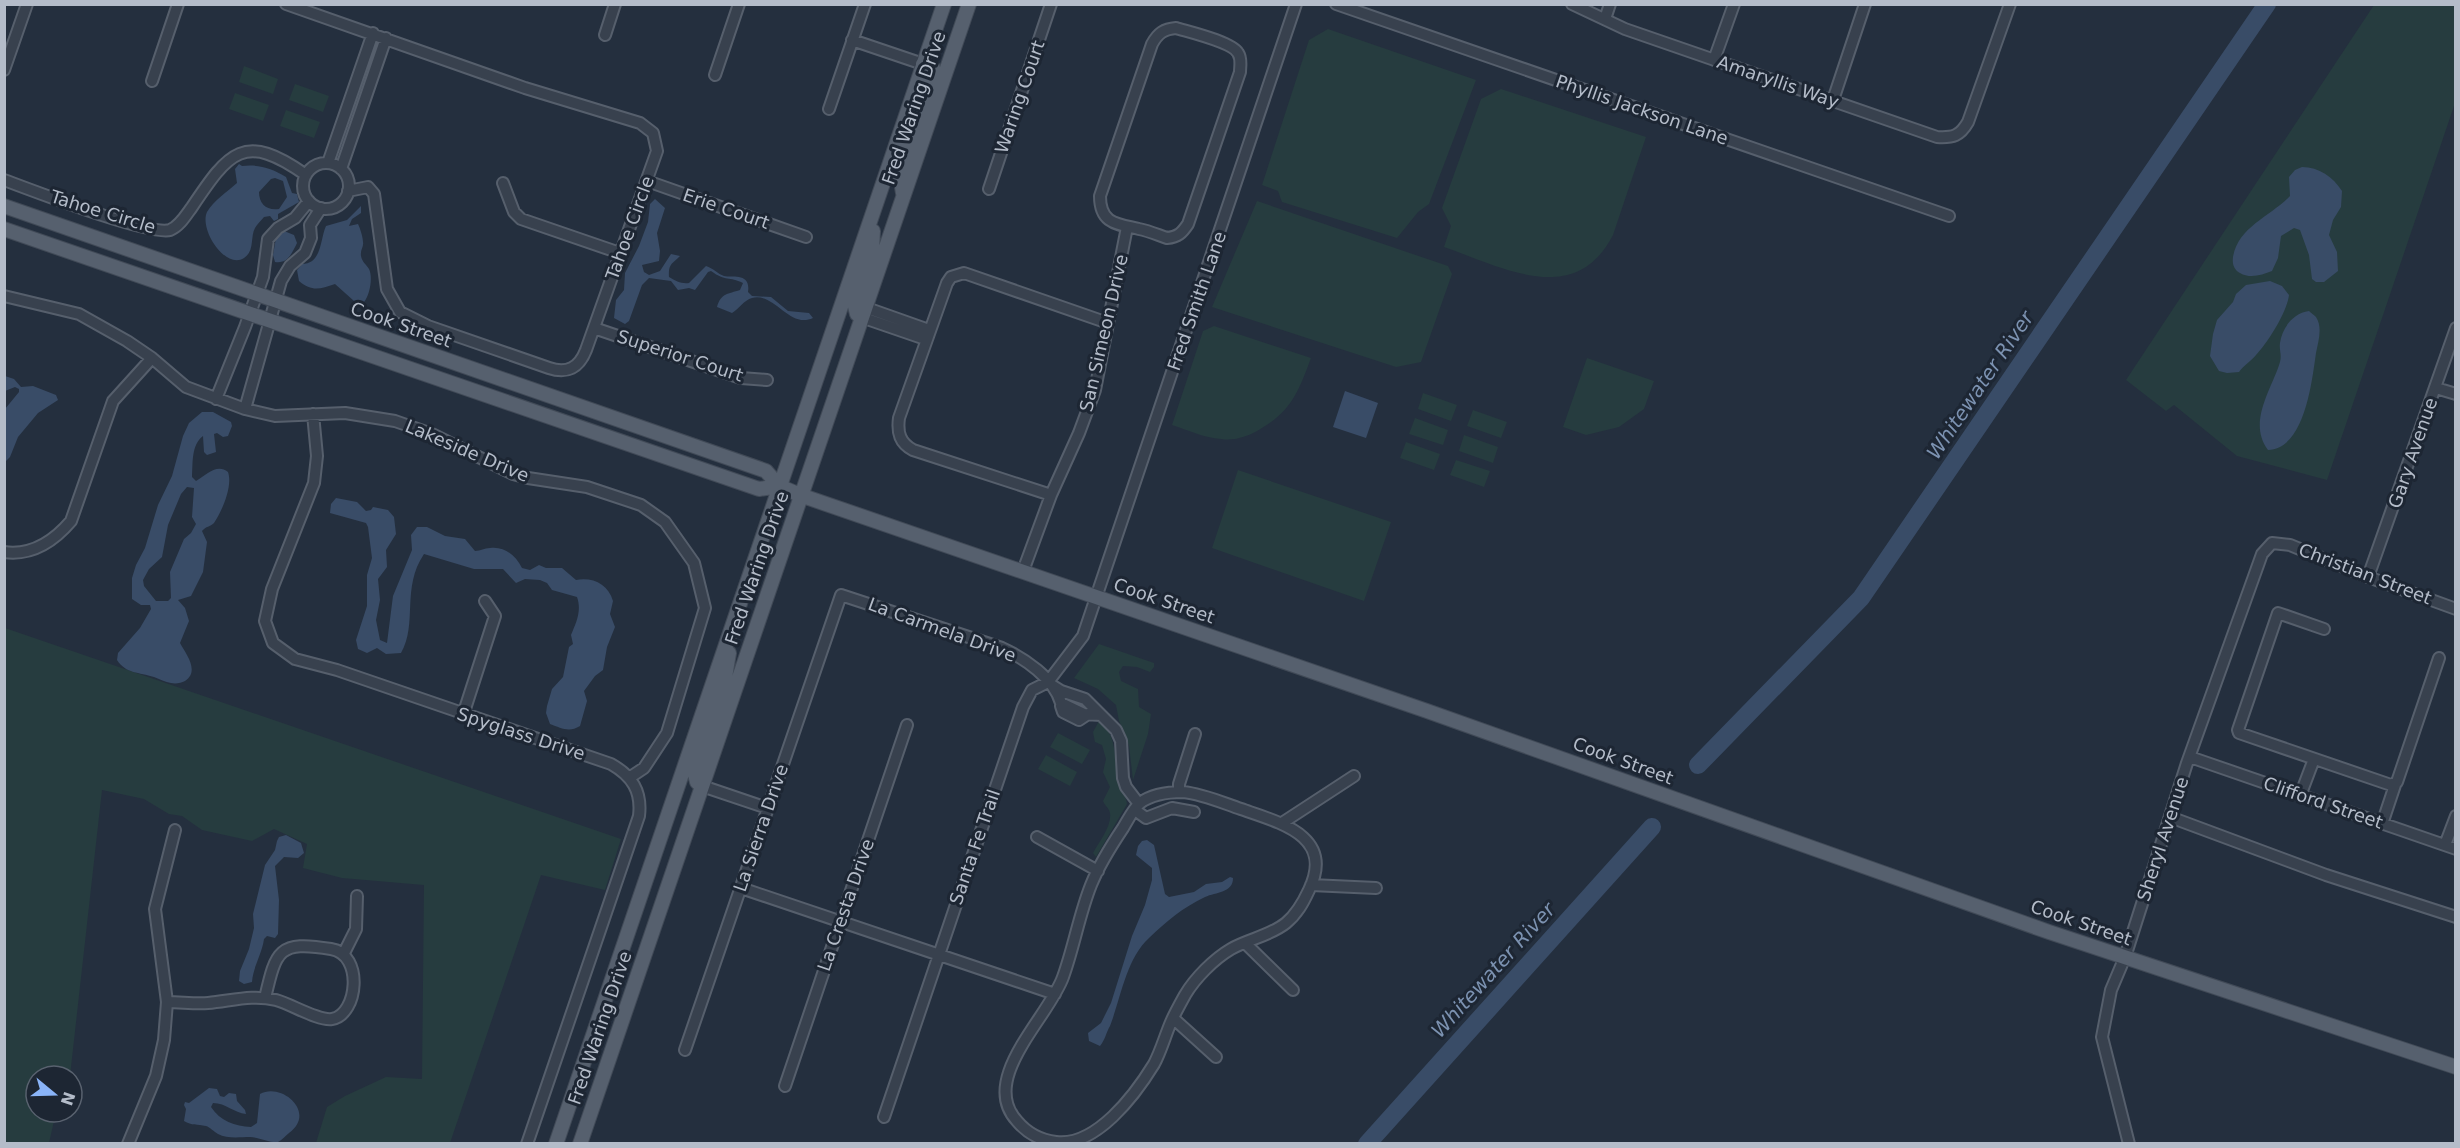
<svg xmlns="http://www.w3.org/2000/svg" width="2460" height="1148" font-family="'DejaVu Sans',sans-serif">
<rect width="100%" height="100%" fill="#242f3e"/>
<path fill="#263c3f" d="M 2374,5 L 2455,5 L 2455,103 L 2327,480 L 2237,456 L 2174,405 L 2166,411 L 2126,380 Z
M 1328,29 L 1476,80 L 1429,204 L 1418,212 L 1397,238 L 1282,202 L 1278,191 L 1262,185 L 1309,40 Z
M 244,66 L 278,79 L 273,94 L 239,82 Z
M 295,84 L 329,96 L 323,112 L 289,100 Z
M 1501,89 L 1646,137 L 1613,235 C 1575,309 1502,267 1444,247 L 1451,226 L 1442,208 L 1481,99 Z
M 235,93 L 269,105 L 263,121 L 229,109 Z
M 286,110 L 320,122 L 314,138 L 280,126 Z
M 1257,201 L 1448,266 L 1452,274 L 1421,362 L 1396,367 L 1212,307 Z
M 1214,326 L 1311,358 C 1298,393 1291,412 1257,431 C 1246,437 1234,441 1221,439 C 1204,438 1188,430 1172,425 L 1203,331 Z
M 1587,358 L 1654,381 L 1644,409 L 1619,427 L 1586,435 L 1563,427 Z
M 1423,393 L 1457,405 L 1451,421 L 1418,409 Z
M 1473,410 L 1507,422 L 1501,438 L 1467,426 Z
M 1415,418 L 1448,430 L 1443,445 L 1409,434 Z
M 1464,435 L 1498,447 L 1493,463 L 1459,451 Z
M 1406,442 L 1440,454 L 1434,470 L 1400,458 Z
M 1456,460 L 1490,471 L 1484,487 L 1450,475 Z
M 1238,470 L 1391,522 L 1364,601 L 1212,548 Z
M 5,628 L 621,839 L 605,890 L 541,875 L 450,1143 L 316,1143 L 327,1107 L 345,1096 L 386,1077 L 422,1079 L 424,885 L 342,878 L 303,868 L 307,844 L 274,829 L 252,841 L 202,830 L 182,816 L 169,814 L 144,799 L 102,790 L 70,1076 L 36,1076 L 36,1112 L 56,1112 L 49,1143 L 5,1143 Z
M 1099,644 L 1154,663 L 1154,667 L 1150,672 L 1137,667 L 1123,666 L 1119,672 L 1121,681 L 1138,689 L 1139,707 L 1151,714 L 1148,734 L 1133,780 L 1129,746 L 1125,733 L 1119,721 L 1116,705 L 1098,689 L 1074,678 Z
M 1099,721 C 1119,736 1113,760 1119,782 C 1121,790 1126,796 1127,804 L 1096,857 L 1093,853 C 1099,842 1112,826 1110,813 C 1109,808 1105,806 1103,801 L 1110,787 L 1103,772 L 1106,759 L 1102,745 L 1095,742 L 1093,732 Z
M 1058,733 L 1090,750 L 1082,764 L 1050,747 Z
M 1046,755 L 1077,772 L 1070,786 L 1038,769 Z"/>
<path fill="#394c67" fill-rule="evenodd" d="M 239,164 L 242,166 C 258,164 272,168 286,177 L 292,193 L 297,194 L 299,202 L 278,214 L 278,219 L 274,221 L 270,216 L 264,217 C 261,221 257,224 255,228 C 250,237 255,251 244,258 C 225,270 199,229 207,212 C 214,200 227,192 237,183 L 235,169 ZM 275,178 L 283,181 L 287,197 L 279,209 C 267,211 259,204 259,192 L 271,179 Z
M 2302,167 C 2319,167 2333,177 2342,191 L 2341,207 L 2333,220 L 2329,235 L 2337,252 L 2338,271 L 2324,282 L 2316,282 L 2312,279 L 2309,255 L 2300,230 L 2294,228 L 2281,236 L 2278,258 L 2272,271 C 2262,275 2250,279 2240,273 C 2234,270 2232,264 2233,257 C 2238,227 2271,216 2290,196 L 2289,177 L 2295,170 Z
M 655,199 L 665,208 L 657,233 L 660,251 L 659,261 L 642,265 L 644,272 L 649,275 L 660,271 L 671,254 L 680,256 C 672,264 668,264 669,277 C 676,281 681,284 689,283 L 706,266 C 713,268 718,274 724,276 C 732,278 751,272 748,292 L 752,296 L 771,297 L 788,311 L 809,313 L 813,318 C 789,329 775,292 752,298 C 744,300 739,309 732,313 L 717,307 C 721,293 728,294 740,290 L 743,283 C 729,276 726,282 711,271 L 708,272 L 695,290 L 689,288 L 678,290 L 671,281 L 649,278 L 642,285 L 629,321 L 625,324 L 614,318 L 616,300 L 624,290 L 625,273 L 639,246 L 648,222 L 650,204 Z
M 361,206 L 361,213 L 352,219 L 349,226 L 358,224 C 360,228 363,237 363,242 C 364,247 360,250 361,256 C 362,262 366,264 369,269 C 373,277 370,295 364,302 L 354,301 L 335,284 C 320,289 312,292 299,281 L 297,270 L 302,264 C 322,264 320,239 326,226 L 347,220 Z
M 284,231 L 294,235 L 297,243 C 292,253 288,264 275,262 L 273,255 L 276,238 Z
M 2270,281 L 2282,286 L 2289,295 C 2287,312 2268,342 2256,355 C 2251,361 2244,365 2239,372 L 2227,373 L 2219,371 L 2210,356 L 2213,334 L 2217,320 L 2233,302 L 2236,294 L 2246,285 Z
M 2309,311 C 2311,313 2314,315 2316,317 C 2323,328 2318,342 2316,353 C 2312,380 2305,449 2268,450 C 2247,422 2272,389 2280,362 C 2282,355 2279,350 2280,343 C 2282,328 2293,313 2309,311 Z
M 5,376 L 14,379 L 21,387 L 33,386 L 56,395 L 58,400 L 38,413 L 18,437 L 10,457 L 5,462 L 5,409 L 19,392 L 19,389 L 15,387 L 5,391 Z
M 1345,391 L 1378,403 L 1366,438 L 1333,427 Z
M 202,412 L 213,412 L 231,422 L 232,426 L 228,436 L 223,437 L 217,433 L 214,434 L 216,452 L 207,455 L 204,452 L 203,436 C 191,445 193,463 192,477 L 196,481 C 206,475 217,463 228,472 C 233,486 222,511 214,523 C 210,527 206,526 202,531 L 207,542 L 203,572 L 191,596 L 178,600 L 185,608 L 189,621 L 180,643 C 186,654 200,671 185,681 C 181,683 176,684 171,683 C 165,682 160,679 154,677 C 139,672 126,674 117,660 L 118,653 L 140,628 L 151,609 L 150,605 L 141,605 L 132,599 L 132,578 L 136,565 L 145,548 L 158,505 L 172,476 L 183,436 L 189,423 ZM 187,487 L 194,488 L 192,517 L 196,524 L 191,533 L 184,539 L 170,572 L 171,598 L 168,601 L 156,601 L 144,586 L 143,580 L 149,569 L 162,557 L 168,525 L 181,494 Z
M 336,498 L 357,502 L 366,511 L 371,510 L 373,507 L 388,510 L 394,517 L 396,534 L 386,550 L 387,567 L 378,579 L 380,600 L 376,620 L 380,640 L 387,643 L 393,596 L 412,550 L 411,535 L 417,527 L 427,527 L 445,536 L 465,539 L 475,551 C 481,551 484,548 490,548 C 505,546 516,556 522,568 L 530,570 L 539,565 L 546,568 L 562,568 L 576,580 C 593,577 608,584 613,601 L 610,614 L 615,627 L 607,647 L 603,670 L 595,676 L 584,691 L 587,701 L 580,726 C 569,733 561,728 550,724 L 546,713 L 547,706 L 552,689 L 563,677 L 569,647 L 573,644 L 571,635 C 576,623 582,611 577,597 L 552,590 L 547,583 L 540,580 L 525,579 L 516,583 L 503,569 L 474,569 L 424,554 C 401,588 418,624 401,653 L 386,654 L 377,648 L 367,653 L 358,649 L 356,640 L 367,606 L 367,575 L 372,558 L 368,527 L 366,523 L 330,513 L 331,504 Z
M 286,835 L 301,843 L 304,853 L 298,858 L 284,857 L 275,866 L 279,900 L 278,934 L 275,938 L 267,936 L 264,939 C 262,954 253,967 252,982 L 244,984 L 239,981 L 240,971 L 249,949 L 254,928 L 253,914 L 265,865 L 275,850 L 277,841 L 279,837 Z
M 1147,840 L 1154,845 L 1165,894 L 1169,897 L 1194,892 L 1206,884 L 1222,882 L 1230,877 L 1233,878 C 1233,893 1216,892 1205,897 C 1182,908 1167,921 1149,938 C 1126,959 1121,998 1110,1026 C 1106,1033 1105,1040 1100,1046 L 1089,1041 L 1088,1033 L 1101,1023 L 1111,1003 L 1132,936 L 1145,905 L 1152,880 L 1152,868 L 1136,855 L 1138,846 L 1142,841 Z
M 209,1088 L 217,1089 L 220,1096 L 224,1097 L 229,1093 L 236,1094 L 237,1101 L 245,1110 L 246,1114 C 234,1113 226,1103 213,1103 L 211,1107 C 220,1121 235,1126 251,1127 L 257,1123 L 260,1094 C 282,1082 317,1113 289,1133 C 285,1136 282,1140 278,1142 C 270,1143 258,1137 250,1137 C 240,1137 227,1139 218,1134 C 214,1132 210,1127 206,1126 C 197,1124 192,1126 184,1121 L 186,1109 L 184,1105 L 185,1102 L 189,1103 Z"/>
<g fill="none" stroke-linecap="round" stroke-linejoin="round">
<path stroke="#394c67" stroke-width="18" d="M 1698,765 L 1861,598 L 2267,4
M 1367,1144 L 1652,827"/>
<defs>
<path id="minor" d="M 286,4 L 525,88 L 640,123 L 653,133 L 657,151 L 586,350 C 579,368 567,374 549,368 L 428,326 L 400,312 L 387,289 L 374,194 L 368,187 L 348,191
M 1336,4 L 1949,216
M 1572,4 L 1625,29 L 1937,137 C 1953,138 1960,136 1968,122 L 2010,4
M 1605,19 L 1610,4
M 1176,28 C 1189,32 1232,42 1238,53 C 1242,59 1240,66 1240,72 L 1188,224 C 1182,233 1178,237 1167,238 C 1158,235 1149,231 1139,229 C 1117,224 1100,224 1100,196 L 1152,44 C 1158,33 1164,29 1176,28 Z
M 605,35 L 615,4
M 852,40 L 923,64
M 1714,60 L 1734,4
M 4,70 L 27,4
M 715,75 L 739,4
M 152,81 L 178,4
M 1833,100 L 1865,4
M 829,109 L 865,4
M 328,163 L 373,33
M303 186a23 23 0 1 1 46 0a23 23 0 1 1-46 0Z
M 341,169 L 386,38
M 4,180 C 31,190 150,236 170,230 C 180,226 186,215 192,207 C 229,152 244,131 306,175
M 647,181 L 806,237
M 503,183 L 514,212 L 521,219 L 620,253
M 989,189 L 1051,4
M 4,296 L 79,314 L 127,341 L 152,358 L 186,387 L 245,409 L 275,416 L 345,413 L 395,421 L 432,434 L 513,474 L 528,478 L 587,487 L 641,505 L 665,522 L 694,563 L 705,608 L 667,733 L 644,768 L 629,778
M 864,307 L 929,330
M 861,317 L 925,339
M 594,328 L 741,378 L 767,380
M 2436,388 L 2456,394
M 216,399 L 245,327 L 263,277 L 268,239 L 278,228 L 295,218 L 309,201
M 245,409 L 281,281 L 290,266 L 305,253 L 311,238 L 310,225 L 321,208
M 313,414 L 317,456 L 314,483 L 272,589 L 265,621 L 273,643 L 295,659 L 337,670 L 611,764 C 632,776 642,791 639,816 L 527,1144
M 1051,495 L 913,450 C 900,443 897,433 899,418 L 947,283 L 951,277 L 964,273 L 1108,323
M 4,552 C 32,556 54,541 71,521 L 113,401 L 152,358
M 1023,571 L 1051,495 L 1079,433 L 1095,390 L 1127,227
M 2368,577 L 2456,328
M 2324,629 L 2278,613 L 2238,730 L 2239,733 L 2391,785 L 2397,782 L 2439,658
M 1053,686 L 1061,691 L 1085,699 L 1116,730 L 1121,741 L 1123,778 L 1126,787 L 1139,804
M 1061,706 L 1063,712 L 1079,720 L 1088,714
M 463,715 L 495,616 L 485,601
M 2190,757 L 2456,849
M 702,786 L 767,808
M 1179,792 L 1179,784 L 1195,734
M 1183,792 C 1203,794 1223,803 1241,809 C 1281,823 1335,836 1309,890 C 1303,903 1297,914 1286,923 C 1270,936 1248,939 1231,949 C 1214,959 1195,978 1185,995 C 1180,1004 1175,1013 1171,1022 C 1165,1036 1161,1051 1154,1064 C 1135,1095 1096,1147 1056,1142 C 1039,1140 1027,1133 1017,1121 C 978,1079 1049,1017 1063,977 C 1074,947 1079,915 1091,885 C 1099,865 1111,846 1123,828 C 1128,820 1133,809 1140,803 C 1152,794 1169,792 1183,792 Z
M 2300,796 L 2314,759
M 1135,810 L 1146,818 L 1172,808 L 1194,812
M 2170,817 L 2326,875 L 2456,917
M 1282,823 L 1354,776
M 2382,824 L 2395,785
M 1037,837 L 1098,871
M 2445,845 L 2456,816
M 1311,885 L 1376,888
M 741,888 L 1055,994
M 1245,943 L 1293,990
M 344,953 L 356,929 L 357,896
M 167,1002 C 181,1002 195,1004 208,1003 C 231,1001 253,994 276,1000 C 291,1004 318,1021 332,1019 C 358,1015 364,954 331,949 C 278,940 276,951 265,998
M 1173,1018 L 1216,1057
M 685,1050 L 841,595 L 1002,648 C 1024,658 1054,678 1061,703 L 1084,714 L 1101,715
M 785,1086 L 907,725
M 884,1117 L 1023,707 L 1032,690 L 1048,682 L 1083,636 L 1296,4
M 128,1144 L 156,1076 L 164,1040 L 167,1002 L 155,909 L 175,830
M 2129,1144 L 2102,1037 L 2111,990 L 2125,957 L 2187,763 L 2262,554 L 2272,543 L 2290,545 L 2368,577 L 2456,609"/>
<path id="major" d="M 903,193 L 900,175 L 934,73 L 933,68 L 923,64
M 4,206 L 766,471 L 779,486 L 800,495 L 1427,711 L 2049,932 L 2456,1067
M 4,229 L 759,489 L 779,486
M 857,314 L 855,306 L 872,250 L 873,231
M 702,786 L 697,782 L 695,774 L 723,690 L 729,653
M 556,1144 L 944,4
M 580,1144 L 969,4"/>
</defs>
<use href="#minor" stroke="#565f6c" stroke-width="14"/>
<use href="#major" stroke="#414a57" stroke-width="16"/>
<use href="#minor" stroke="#38414e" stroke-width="10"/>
<use href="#major" stroke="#56606e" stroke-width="14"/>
</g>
<g text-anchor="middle" stroke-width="6" stroke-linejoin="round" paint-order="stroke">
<g font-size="18" fill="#b4bcc9" stroke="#1d2633">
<text transform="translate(1778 82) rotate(19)" y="6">Amaryllis Way</text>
<text transform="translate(1020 97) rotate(-71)" y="6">Waring Court</text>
<text transform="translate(914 108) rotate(-71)" y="6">Fred Waring Drive</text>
<text transform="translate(1642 110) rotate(19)" y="6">Phyllis Jackson Lane</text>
<text transform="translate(726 209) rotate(19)" y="6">Erie Court</text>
<text transform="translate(103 212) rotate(17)" y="6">Tahoe Circle</text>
<text transform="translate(630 228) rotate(-70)" y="6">Tahoe Circle</text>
<text transform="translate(1197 301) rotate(-71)" y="6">Fred Smith Lane</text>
<text transform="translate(401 325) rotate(19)" y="6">Cook Street</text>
<text transform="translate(1104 333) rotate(-77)" y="6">San Simeon Drive</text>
<text transform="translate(680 356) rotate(18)" y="6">Superior Court</text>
<text transform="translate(467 451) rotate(23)" y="6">Lakeside Drive</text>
<text transform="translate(2413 453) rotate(-71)" y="6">Gary Avenue</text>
<text transform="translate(757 568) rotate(-71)" y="6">Fred Waring Drive</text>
<text transform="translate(2365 574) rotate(21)" y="6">Christian Street</text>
<text transform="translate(1164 601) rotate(19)" y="6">Cook Street</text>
<text transform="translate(942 630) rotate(20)" y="6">La Carmela Drive</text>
<text transform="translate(521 734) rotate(18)" y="6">Spyglass Drive</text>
<text transform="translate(1623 761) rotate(20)" y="6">Cook Street</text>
<text transform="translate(2323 803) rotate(19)" y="6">Clifford Street</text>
<text transform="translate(761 828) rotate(-71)" y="6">La Sierra Drive</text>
<text transform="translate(2163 839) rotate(-72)" y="6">Sheryl Avenue</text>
<text transform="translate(975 847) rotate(-71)" y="6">Santa Fe Trail</text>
<text transform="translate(846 905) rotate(-71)" y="6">La Cresta Drive</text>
<text transform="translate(2081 923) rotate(19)" y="6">Cook Street</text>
<text transform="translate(600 1028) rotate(-71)" y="6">Fred Waring Drive</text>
</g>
<g font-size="20" font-style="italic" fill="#7c92b1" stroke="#1d2633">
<text transform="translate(1980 385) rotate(-56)" y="7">Whitewater River</text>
<text transform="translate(1493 970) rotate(-48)" y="7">Whitewater River</text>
</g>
</g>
<rect width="2460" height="1148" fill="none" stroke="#b4bcc9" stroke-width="12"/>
<g transform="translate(54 1094) rotate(109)"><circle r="28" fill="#1d2633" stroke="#59626f" stroke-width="1.5"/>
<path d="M0-4.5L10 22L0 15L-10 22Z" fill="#8ab4f8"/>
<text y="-9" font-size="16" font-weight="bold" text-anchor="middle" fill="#b4bcc9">N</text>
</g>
</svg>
